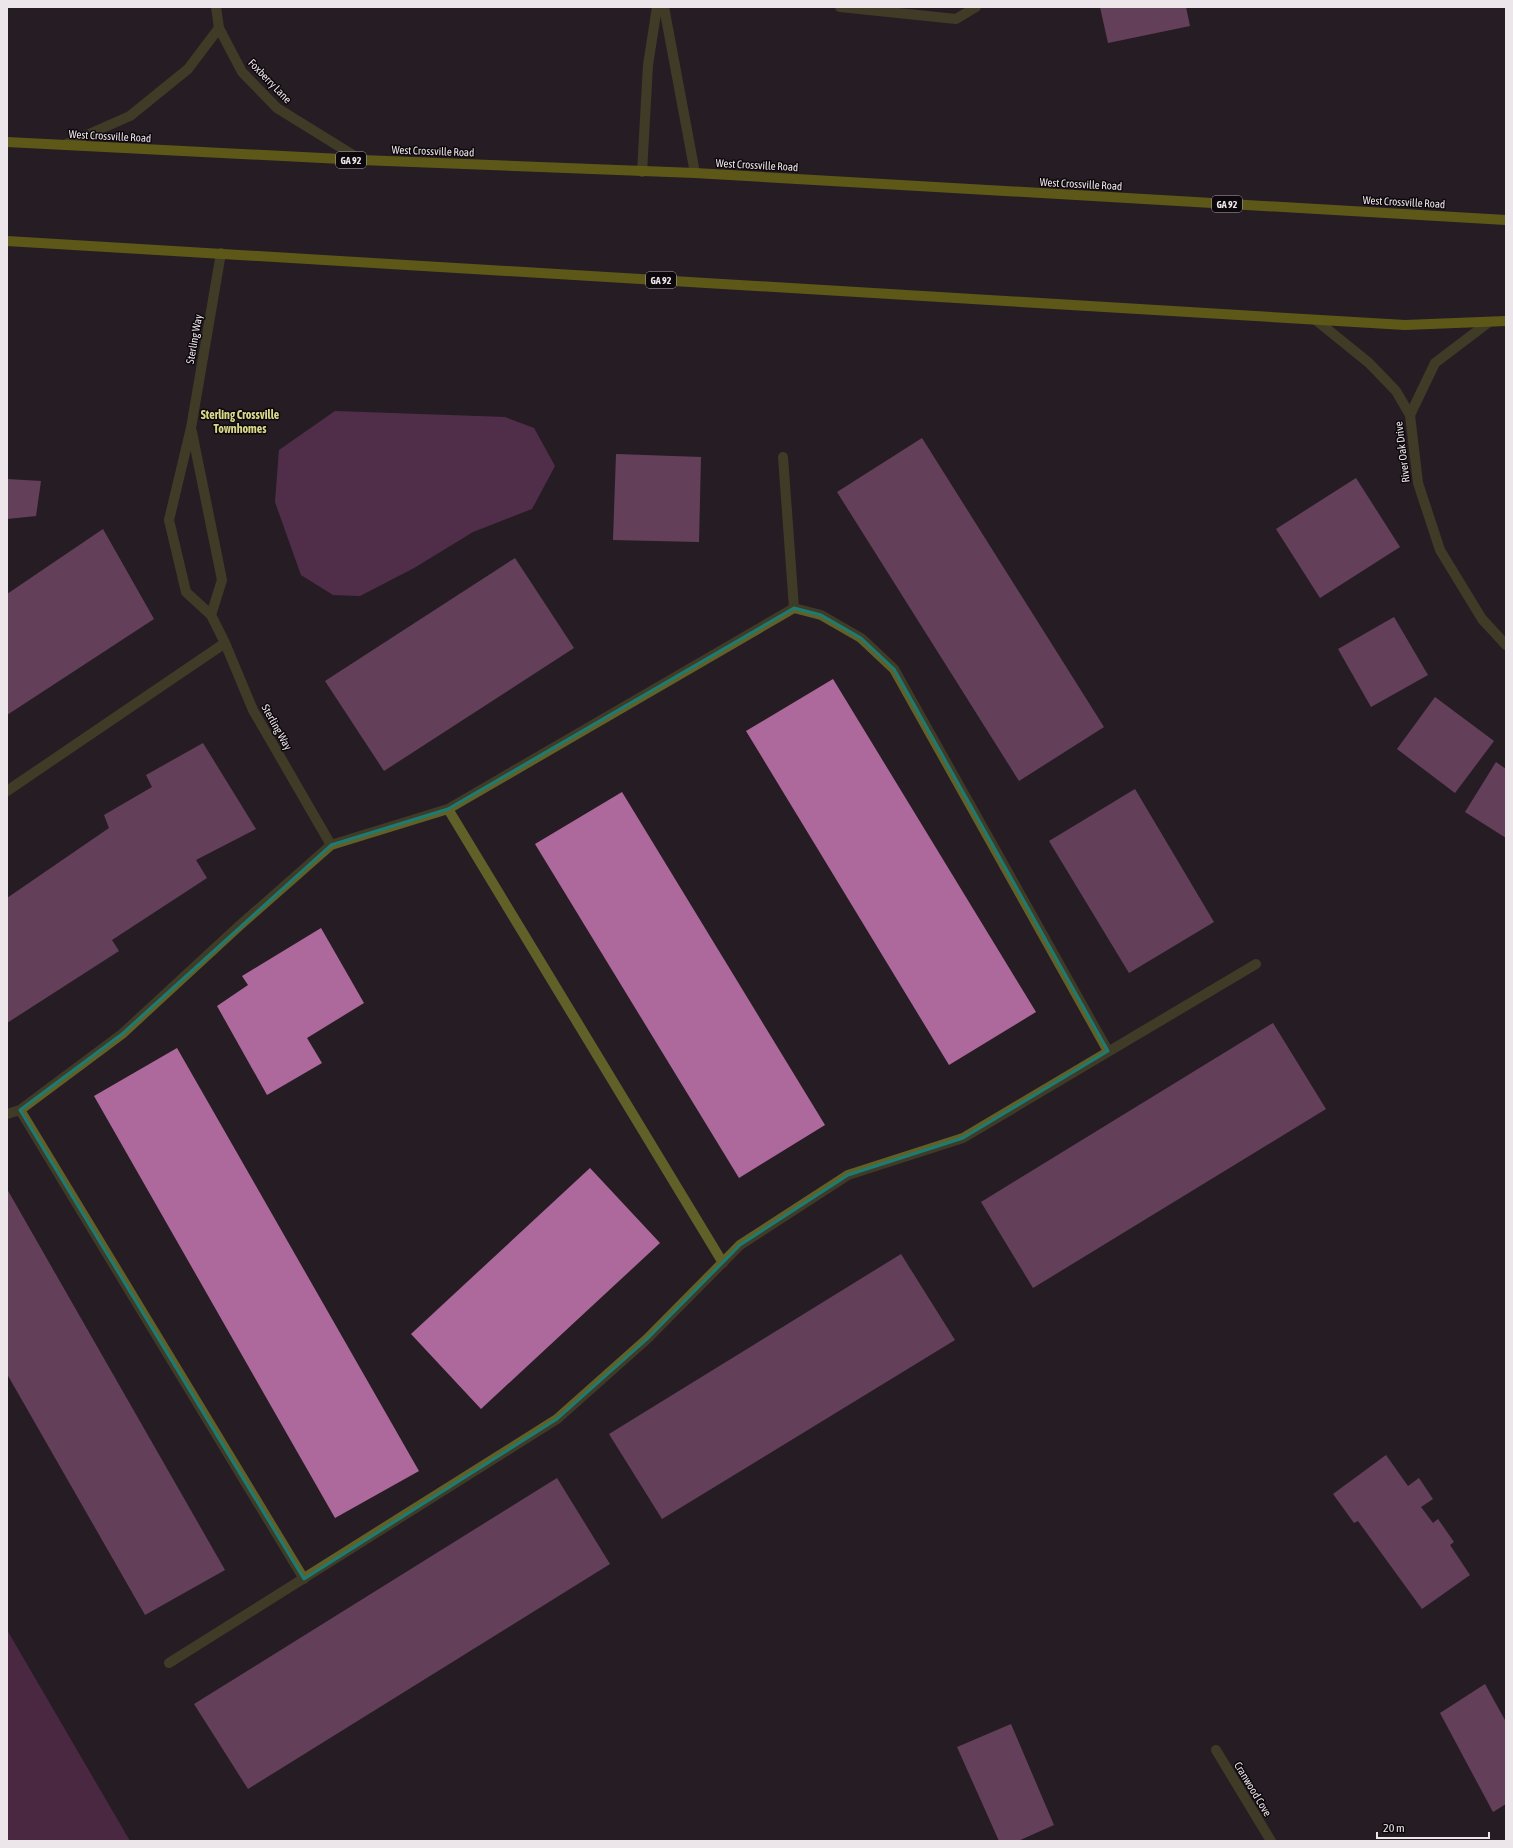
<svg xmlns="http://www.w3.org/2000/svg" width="1513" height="1848" font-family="'Asap Condensed',sans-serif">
<rect width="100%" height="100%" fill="#261d24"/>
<path fill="#753567" d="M 7,1630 L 130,1841 L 7,1841 Z"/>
<path fill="#844375" d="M 335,411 L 505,417 L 534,428 L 555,466 L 532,509 L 473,532 L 414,568 L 360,596 L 333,595 L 301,575 L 275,502 L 279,450 Z"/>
<path fill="#ae699c" d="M 1100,7 L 1186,7 L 1190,26 L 1108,43 Z
M 922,438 L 1104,727 L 1019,781 L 837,492 Z
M 616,454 L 701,457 L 699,542 L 613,540 Z
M 1356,478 L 1400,547 L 1320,598 L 1276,529 Z
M 7,479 L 41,481 L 36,516 L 7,519 Z
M 103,529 L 154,619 L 7,715 L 7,594 Z
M 515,558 L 574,648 L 384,771 L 325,681 Z
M 1394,617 L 1428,675 L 1371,707 L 1338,649 Z
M 833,679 L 1036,1012 L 949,1065 L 746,731 Z
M 1435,697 L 1494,741 L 1455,793 L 1397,749 Z
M 203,743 L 256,829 L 196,860 L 207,878 L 112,940 L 119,951 L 7,1023 L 7,898 L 109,828 L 104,815 L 152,787 L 146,775 Z
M 1496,762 L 1506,769 L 1506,838 L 1465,812 Z
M 1135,789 L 1214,922 L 1129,973 L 1049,841 Z
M 622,792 L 825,1125 L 739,1178 L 535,844 Z
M 321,928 L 364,1003 L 307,1038 L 322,1063 L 267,1095 L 217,1006 L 248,985 L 242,976 Z
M 1273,1023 L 1326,1109 L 1033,1288 L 981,1202 Z
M 177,1048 L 419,1471 L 335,1518 L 94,1096 Z
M 590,1168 L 660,1243 L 481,1409 L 411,1334 Z
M 7,1189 L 225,1570 L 145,1615 L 7,1374 Z
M 901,1254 L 955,1340 L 662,1519 L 609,1434 Z
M 1386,1455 L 1408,1486 L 1419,1478 L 1433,1499 L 1421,1507 L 1433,1523 L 1438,1519 L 1454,1542 L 1450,1545 L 1470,1575 L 1422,1609 L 1358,1521 L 1354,1523 L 1333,1494 Z
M 557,1478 L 610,1564 L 248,1789 L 194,1704 Z
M 1485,1684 L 1506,1722 L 1506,1804 L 1493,1812 L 1440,1713 Z
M 1011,1724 L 1054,1825 L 1018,1841 L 999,1841 L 957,1747 Z"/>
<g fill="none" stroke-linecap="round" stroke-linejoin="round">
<path stroke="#616028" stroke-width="10" d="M 216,7 L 219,28 L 242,72 L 277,108 L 361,160
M 664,7 L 695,173
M 840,7 L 956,19 L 976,7
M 64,145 L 130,116 L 188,69 L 219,28
M 642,172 L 648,65 L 657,7
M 221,253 L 191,428 L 169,520 L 186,592 L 211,615 L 225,643 L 253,710 L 331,845
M 1316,320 L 1369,363 L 1396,391 L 1410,415 L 1418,483 L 1440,550 L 1482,619 L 1506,645
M 1410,415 L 1435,363 L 1489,322
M 192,432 L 222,580 L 211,615
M 783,457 L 794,608
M 7,791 L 225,643
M 448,809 L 723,1263
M 20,1110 L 304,1579
M 7,1114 L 20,1110 L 122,1034 L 239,926 L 331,845 L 448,809 L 794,608 L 821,615 L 861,638 L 894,669 L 1108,1051
M 169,1663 L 557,1419 L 647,1339 L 740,1245 L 848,1175 L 963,1138 L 1256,964
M 1216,1750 L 1271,1841"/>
<path stroke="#a29f0a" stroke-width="10" d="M 7,142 L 361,160 L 695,173 L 1506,220
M 7,241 L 1405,325 L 1506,321"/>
</g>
<path d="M0 0H1513V1848H0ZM 794,608 L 821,615 L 861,638 L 894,669 L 1108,1051 L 963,1138 L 848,1175 L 740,1245 L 647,1339 L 557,1419 L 304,1579 L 20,1110 L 122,1034 L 331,845 L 448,809 Z" fill="#261d24" fill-opacity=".55" fill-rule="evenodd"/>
<path fill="none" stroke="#1a7c74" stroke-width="3" stroke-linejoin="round" d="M 794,608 L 821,615 L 861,638 L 894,669 L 1108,1051 L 963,1138 L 848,1175 L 740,1245 L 647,1339 L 557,1419 L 304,1579 L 20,1110 L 122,1034 L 331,845 L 448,809 Z"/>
<g text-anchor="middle" stroke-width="3" stroke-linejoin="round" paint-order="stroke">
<g fill="#0d080b" stroke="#a9a3a7" stroke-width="1">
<rect x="336" y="152" width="30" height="16" rx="3"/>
<rect x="1212" y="196" width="30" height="16" rx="3"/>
<rect x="646" y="272" width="30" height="16" rx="3"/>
</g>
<g font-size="10" font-weight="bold" fill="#ece5ea">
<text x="351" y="164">GA 92</text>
<text x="1227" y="208">GA 92</text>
<text x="661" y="284">GA 92</text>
</g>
<g font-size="11" fill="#ece5ea" stroke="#0d080b">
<text transform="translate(270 81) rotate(46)" y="4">Foxberry Lane</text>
<text transform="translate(110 136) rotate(3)" y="4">West Crossville Road</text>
<text transform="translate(433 151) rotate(2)" y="4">West Crossville Road</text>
<text transform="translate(757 165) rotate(3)" y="4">West Crossville Road</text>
<text transform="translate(1081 184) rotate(3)" y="4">West Crossville Road</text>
<text transform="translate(1404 202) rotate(3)" y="4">West Crossville Road</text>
<text transform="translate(194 339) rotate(-80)" y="4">Sterling Way</text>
<text transform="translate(1402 452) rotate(-97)" y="4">River Oak Drive</text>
<text transform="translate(277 727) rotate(61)" y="4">Sterling Way</text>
<text transform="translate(1253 1789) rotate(59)" y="4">Cranwood Cove</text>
</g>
<g font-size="12" font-weight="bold" fill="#d9d88a" stroke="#0d080b">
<text x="240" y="419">Sterling Crossville<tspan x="240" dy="14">Townhomes</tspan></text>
</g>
</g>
<rect width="1513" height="1848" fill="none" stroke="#ece5ea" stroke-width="16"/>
<path d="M1377 1832v6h112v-6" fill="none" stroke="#ece5ea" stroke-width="2"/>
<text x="1383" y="1832" font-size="12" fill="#ece5ea" stroke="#0d080b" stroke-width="3" paint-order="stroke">20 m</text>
</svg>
